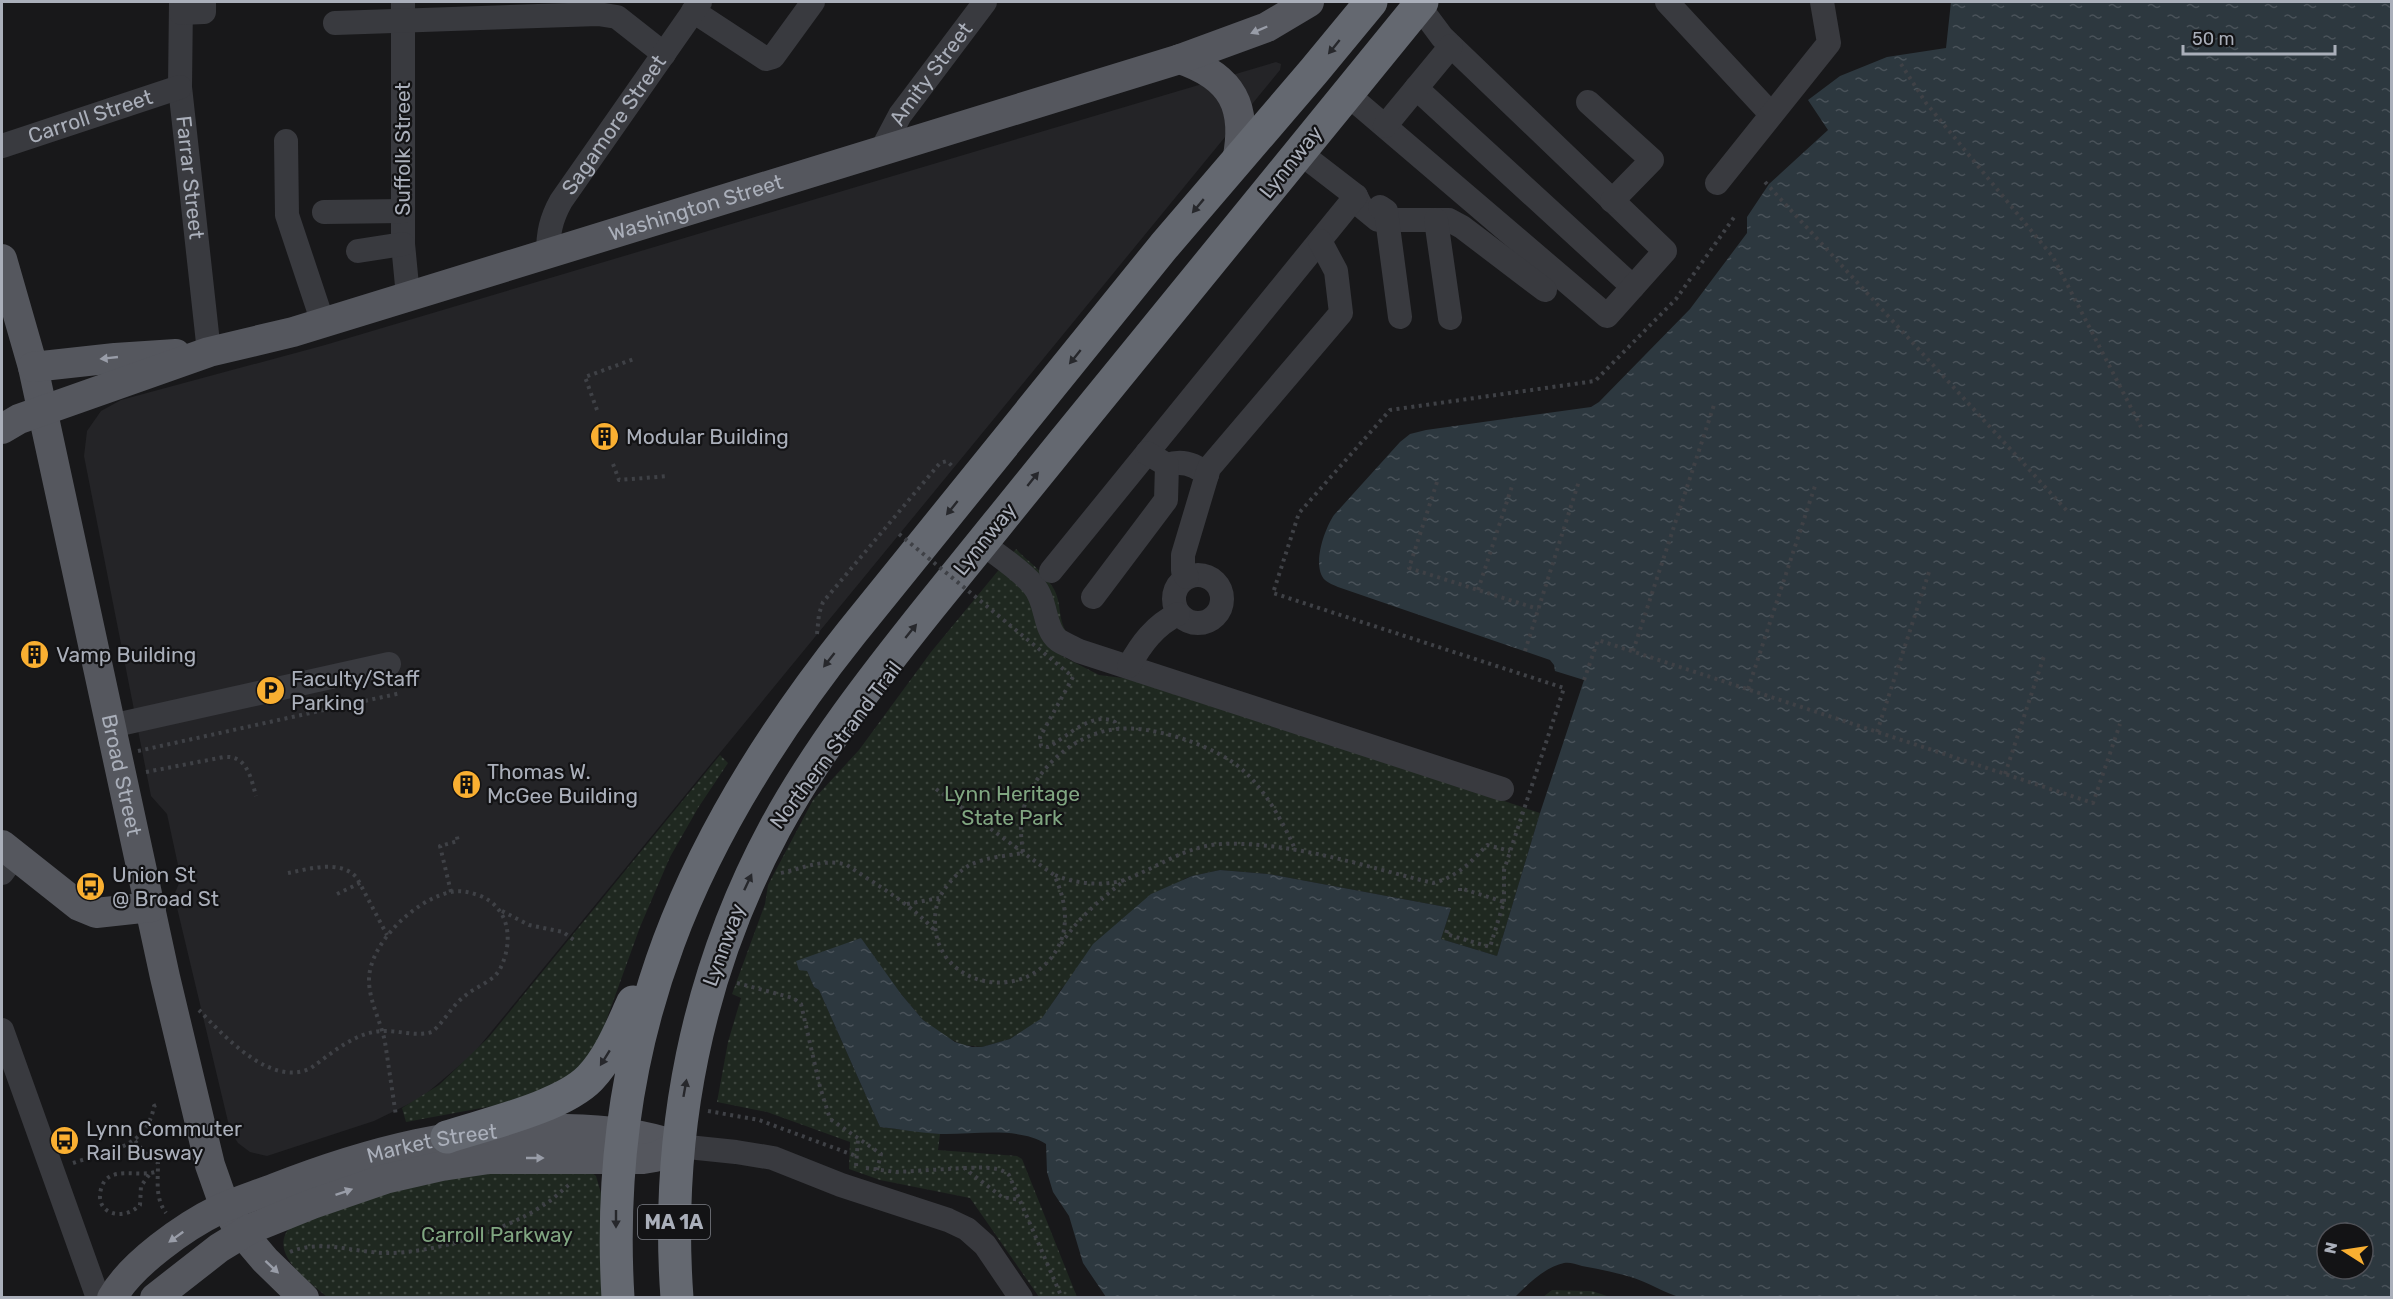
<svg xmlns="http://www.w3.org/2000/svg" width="2393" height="1299" font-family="Rubik,sans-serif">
<defs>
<pattern id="grass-dots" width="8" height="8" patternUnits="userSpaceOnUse" patternTransform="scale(1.5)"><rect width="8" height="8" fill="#1f2820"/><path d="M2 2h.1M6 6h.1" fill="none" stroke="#3d453e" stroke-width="1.8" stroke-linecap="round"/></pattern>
<pattern id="water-ripples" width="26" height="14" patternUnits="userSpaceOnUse" patternTransform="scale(1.5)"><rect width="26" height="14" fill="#2d383f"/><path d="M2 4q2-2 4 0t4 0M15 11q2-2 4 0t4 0" fill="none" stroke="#495259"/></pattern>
</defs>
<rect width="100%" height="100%" fill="#18181a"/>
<path fill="#242427" d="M 1276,62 L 1281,64 L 1280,70 L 473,1054 L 421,1098 L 374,1121 L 267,1156 L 250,1152 L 238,1143 L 230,1130 L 174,895 L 181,879 L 167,814 L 151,796 L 84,456 L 87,431 L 101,411 L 121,400 L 325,345 Z"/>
<path fill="url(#grass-dots)" d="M 1016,549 C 1027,561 1044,572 1052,586 C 1064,603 1055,621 1071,638 L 1062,656 L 1099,675 L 1123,678 L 1162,688 L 1540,813 L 1497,956 L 1441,939 L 1451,908 L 1268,874 L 1220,870 L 1192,876 L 1184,879 L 1062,988 L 1043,1018 L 1010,1039 L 982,1047 L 963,1045 L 946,1037 L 923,1020 L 901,994 L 807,971 L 814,987 L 819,990 L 880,1127 L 940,1134 L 938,1150 L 1017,1156 L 1022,1159 L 1077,1297 L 1039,1297 L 970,1198 L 880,1180 L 849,1169 L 850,1142 L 767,1112 L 717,1102 L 728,1042 L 741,998 L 732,994 L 765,904 L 768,885 L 813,800 L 859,750 L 931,652 Z
M 720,755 L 728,763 L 698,808 L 670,857 L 640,927 L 597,1046 L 574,1078 L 514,1102 L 406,1122 L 402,1108 L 439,1085 L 489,1037 Z
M 483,1172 L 591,1172 L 596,1176 L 601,1193 L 600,1238 L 603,1297 L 327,1297 C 309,1281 266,1253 291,1226 L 382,1193 Z
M 1552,1290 L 1592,1291 L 1610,1297 L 1543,1297 Z"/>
<path fill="url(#water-ripples)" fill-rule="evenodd" d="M 1951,2 L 2391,2 L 2391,1297 L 1682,1298 C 1664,1293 1648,1282 1631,1277 C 1614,1272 1598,1269 1582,1266 C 1575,1264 1570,1262 1564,1263 C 1545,1267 1528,1284 1515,1297 L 1106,1297 L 1083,1263 L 1069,1216 L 1053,1192 L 1047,1172 L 1046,1144 C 1018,1126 972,1135 940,1134 C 920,1133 900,1129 880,1127 L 819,990 L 814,987 L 807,971 L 799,970 L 796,961 L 861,938 L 901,994 L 923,1020 L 955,1042 L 972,1047 L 982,1047 L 1010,1039 L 1042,1018 L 1093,944 L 1151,894 L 1192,876 L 1220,870 L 1268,874 L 1451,908 L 1441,939 L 1497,956 L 1540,813 L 1584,680 L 1555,671 L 1554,665 L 1550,660 L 1338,587 C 1334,585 1328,583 1325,580 C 1311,566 1325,528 1334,515 L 1400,442 L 1410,434 L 1426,430 L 1591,407 L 1599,402 L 1690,309 L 1747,233 L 1747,217 L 1769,184 L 1828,130 L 1808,100 L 1840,76 L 1887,57 L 1946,48 ZM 2327,1233 L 2363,1233 L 2363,1269 L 2327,1269 Z"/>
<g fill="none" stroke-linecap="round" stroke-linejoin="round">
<path stroke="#3f4146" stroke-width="4" stroke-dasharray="3 4.5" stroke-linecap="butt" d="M 1901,64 L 1926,103 L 2053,257 L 2141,427
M 1765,182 L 2069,513
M 597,410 L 585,377 L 634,359
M 613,464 L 619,480 L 669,476
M 1437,482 L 1409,568 L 1538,609
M 1478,590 L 1513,483
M 817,634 L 819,614 L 823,602 L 940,463 L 947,461 L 952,466 L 951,469
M 1525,651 L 1579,481
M 1633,651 L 1714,405
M 1073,677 L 1040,737 L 1041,746 L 1048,747 C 1066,738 1092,710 1115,722 L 1118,729
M 1584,680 L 1598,640 L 2093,803 L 2120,724
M 1748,689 L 1815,486
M 1877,732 L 1930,569
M 138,751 L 401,693
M 146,772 L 224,757 C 247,755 251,778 256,796
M 2005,774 L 2044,656
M 936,789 L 1054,875 C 1066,900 1071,929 1054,954 C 1019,1005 934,984 935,921 C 935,910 937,900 944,890 C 950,881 960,870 970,865 C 986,857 1006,856 1023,853
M 1023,852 C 1021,837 1019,822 1024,807 C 1036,767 1076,733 1117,729 C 1150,725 1204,743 1231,761 C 1260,780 1281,818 1295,849
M 288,873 C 309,869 341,859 357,878 L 387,935
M 781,873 C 804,868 824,858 847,865 C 878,886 911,904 935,931
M 1055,875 C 1075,884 1105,887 1127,879 C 1158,867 1186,846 1221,844 C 1291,841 1366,867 1433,883 C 1457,877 1471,862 1487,845 L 1510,851
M 1460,891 L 1460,888 L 1504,902
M 451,892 L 440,846 L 458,841 L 456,833
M 337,894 L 360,883
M 907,904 L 939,898
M 502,911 L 529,925 L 563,932 L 574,940
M 1447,930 L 1446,934 L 1490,947 L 1504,902 L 1504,870 L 1564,688 L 1273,593 L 1299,513 L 1390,410 L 1595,381 L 1676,299 L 1735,216
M 1061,944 C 1078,918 1101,899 1125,880
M 737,983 L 793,998 L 801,1004 L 820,1087 L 830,1119 L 881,1154 L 877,1170
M 199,1010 C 224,1036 271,1088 311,1068 C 332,1053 354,1033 381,1031 C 398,1030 416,1037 432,1032 C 445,1021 452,1005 466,995 C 477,986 495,981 501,967 C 514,939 509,906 478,895 C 469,892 460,890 451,892 C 416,899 369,943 369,980 C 369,1001 381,1022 385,1042 L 396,1116
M 708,1111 L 759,1120 L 856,1156
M 135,1141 L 145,1153 L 158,1163 C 158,1181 155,1198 166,1213
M 73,1163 C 108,1151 147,1148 154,1106 L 159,1104
M 856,1166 L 858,1139
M 866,1168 L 896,1172 L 964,1168 L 1002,1197 L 1020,1200
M 964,1168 C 978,1168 998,1165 1009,1175 L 1062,1298
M 149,1175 L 141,1186 L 140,1205 C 123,1222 94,1214 101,1189 C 108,1163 139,1179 158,1171
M 290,1252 C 321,1239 352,1252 384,1253 C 432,1254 506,1231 545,1204 C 554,1199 562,1190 570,1184"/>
<g stroke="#393a3f" stroke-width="24">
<path id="s1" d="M 181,2 L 180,87 L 209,352"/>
<path d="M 403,2 L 403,244 L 408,296"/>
<path d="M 1667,2 L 1771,114"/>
<path d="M 693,11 L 766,59 L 773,57 L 813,2"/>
<path d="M 181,13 L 204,12 L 204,2"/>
<path d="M 335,23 L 598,14 L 617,17 L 664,54"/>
<path d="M 1416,88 L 1633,287"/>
<path d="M 1347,94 L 1607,316 L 1665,251 L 1442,37 L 1419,6"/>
<path d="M 1588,102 L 1652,160 L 1612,201"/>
<path d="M 1385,126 L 1451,46"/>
<path d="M 286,141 L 287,215 L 323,323"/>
<path id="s2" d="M 2,146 L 180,87"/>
<path id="s3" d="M 881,151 L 900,115 L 985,2"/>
<path d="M 1717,183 L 1829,43 L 1822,2"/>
<path d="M 1356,196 L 1361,206 L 1378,220 L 1449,220 L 1462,227 L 1545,290"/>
<path d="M 1380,207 L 1386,211 L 1400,317"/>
<path d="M 324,212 L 403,211"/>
<path d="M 1436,220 L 1450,318"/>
<path d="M 358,251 L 403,244"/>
<path id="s4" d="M 548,254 C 548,233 551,219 561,201 L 700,2"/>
<path d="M 1167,465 C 1182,460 1195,464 1207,475"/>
<path d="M 982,543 C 997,555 1021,570 1033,585 C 1048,602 1043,628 1058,640 C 1064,644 1072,647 1079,651 L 1502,789"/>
<path d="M 1051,571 L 1356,196 L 1299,152"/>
<circle cx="1198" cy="599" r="24"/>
<path d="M 1187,577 L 1183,571 L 1183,555 L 1209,468 L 1341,313 L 1336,271 L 1320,241"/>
<path d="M 1093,597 L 1166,500 L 1167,465 L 1147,453"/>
<path d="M 1129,666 C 1141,644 1155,625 1178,614"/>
<path d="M 111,726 L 389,664"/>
<path d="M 2,873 L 15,855"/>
<path d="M 2,1030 L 98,1298"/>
<path d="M 678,1146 L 736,1152 L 773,1158 L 841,1185 L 948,1220 L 967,1229 L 985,1245 L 1021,1298"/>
</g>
<g stroke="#55575e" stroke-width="30">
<path d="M 1180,59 C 1233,77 1248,107 1237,161"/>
<path id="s5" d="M 2,259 L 33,367 L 165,977 L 210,1165 L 222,1199 L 237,1227 L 265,1260 L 304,1298"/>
<path d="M 33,367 L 115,358 L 176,354"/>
<path id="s6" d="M 2,429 L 19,419 L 209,352 L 293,332 L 1180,59 L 1267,27 L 1309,2"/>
<path d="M 2,845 L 79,906 L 96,913 L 151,907"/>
<path id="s7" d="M 112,1298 C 131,1264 185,1226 220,1209 C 238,1201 257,1195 275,1188 C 369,1151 464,1127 566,1129 C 606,1130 641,1133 678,1146"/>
<path d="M 155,1298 L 219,1248 L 250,1229 L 312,1204 L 385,1179 L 442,1166 L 489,1159 L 643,1159 L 655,1157 L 678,1146"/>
</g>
<path stroke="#646870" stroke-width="33" d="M 447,1137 C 486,1124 562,1107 590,1078 C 610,1057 621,1028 633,1002
M 618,1298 C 602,1035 691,834 852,632 L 1164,246 L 1314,71 L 1371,2
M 677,1298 C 665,1134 697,973 775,828 C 818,749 874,677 930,607 C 975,551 1021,495 1066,439 C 1185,293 1304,147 1422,2"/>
<path stroke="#3f4146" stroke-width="4" stroke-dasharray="3 4.5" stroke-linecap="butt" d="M 899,534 L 1073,677"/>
</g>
<defs><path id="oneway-solid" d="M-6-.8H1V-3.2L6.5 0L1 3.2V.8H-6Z" transform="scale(1.5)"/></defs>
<g fill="#999da8">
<use href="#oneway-solid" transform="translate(1259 30) rotate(157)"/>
<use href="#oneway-solid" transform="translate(109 358) rotate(174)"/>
<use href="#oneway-solid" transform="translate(535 1158)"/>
<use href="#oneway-solid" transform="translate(344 1192) rotate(-19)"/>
<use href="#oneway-solid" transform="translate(176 1237) rotate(144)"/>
<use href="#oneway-solid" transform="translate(272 1267) rotate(43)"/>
</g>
<g fill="#27282c">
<use href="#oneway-solid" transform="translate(1334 47) rotate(129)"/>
<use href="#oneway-solid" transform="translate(1198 206) rotate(130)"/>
<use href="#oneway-solid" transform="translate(1075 357) rotate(129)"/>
<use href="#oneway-solid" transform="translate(1033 479) rotate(-51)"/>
<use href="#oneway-solid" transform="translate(952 508) rotate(129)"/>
<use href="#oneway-solid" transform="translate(911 631) rotate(-51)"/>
<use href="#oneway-solid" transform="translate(829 660) rotate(128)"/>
<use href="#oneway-solid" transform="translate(748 882) rotate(-65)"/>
<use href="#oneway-solid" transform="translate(605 1058) rotate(122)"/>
<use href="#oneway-solid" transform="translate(685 1088) rotate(-80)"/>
<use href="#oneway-solid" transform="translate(616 1219) rotate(90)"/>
</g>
<defs>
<symbol id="building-disc" viewBox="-11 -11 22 22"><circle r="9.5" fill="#f9af31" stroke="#131315"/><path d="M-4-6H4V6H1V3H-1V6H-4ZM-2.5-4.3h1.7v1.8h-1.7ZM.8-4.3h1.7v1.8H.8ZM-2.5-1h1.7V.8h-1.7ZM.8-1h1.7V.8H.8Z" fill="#111"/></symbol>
<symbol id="parking-disc" viewBox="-11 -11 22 22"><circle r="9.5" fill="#f9af31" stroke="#131315"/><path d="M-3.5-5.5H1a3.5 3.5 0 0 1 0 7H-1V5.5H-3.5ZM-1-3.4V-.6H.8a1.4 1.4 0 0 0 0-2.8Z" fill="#111"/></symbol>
<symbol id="bus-disc" viewBox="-11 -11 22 22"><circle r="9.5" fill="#f9af31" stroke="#131315"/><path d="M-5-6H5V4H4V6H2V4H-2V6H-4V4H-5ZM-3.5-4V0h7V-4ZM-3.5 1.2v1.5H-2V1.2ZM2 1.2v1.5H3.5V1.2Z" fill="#111"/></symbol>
</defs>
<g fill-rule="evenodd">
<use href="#building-disc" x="588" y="420" width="33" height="33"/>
<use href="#building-disc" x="18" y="638" width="33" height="33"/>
<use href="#parking-disc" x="254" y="674" width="33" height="33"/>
<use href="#building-disc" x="450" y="768" width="33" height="33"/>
<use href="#bus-disc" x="74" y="870" width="33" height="33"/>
<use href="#bus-disc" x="48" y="1124" width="33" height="33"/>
</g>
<g text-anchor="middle" stroke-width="4.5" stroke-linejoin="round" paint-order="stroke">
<rect fill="#131315" stroke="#7d8088" stroke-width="1.5" x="638" y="1205" width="72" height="34" rx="4.5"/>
<g font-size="20" font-weight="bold" fill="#aaafba">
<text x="674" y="1229">MA 1A</text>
</g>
<g font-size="21" fill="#aaafba" stroke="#131315">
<text dy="7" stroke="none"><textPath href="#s3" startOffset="92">Amity Street</textPath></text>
<text dy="7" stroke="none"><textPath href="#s2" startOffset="93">Carroll Street</textPath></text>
<text dy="7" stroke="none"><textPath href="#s4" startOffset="148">Sagamore Street</textPath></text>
<text transform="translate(403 149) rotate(-90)" y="7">Suffolk Street</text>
<text transform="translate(1291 162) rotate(-51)" y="7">Lynnway</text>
<text dy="7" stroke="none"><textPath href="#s1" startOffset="176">Farrar Street</textPath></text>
<text dy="7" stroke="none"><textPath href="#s6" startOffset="729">Washington Street</textPath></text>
<text transform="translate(985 539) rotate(-51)" y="7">Lynnway</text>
<text transform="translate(836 745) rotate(-53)" y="7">Northern Strand Trail</text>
<text dy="7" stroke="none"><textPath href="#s5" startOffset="530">Broad Street</textPath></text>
<text transform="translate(724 945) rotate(-70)" y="7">Lynnway</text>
<text dy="7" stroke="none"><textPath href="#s7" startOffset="364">Market Street</textPath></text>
</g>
<g font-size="21" fill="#aaafba" stroke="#131315" text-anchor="start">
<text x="626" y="444">Modular Building</text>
<text x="56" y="662">Vamp Building</text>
<text x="291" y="686">Faculty/Staff<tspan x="291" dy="24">Parking</tspan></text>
<text x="487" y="779">Thomas W.<tspan x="487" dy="24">McGee Building</tspan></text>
<text x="112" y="882">Union St<tspan x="112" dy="24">@ Broad St</tspan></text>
<text x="86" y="1136">Lynn Commuter<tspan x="86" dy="24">Rail Busway</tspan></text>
</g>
<g font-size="21" fill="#80a681" stroke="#131315">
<text x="1012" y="801">Lynn Heritage<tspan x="1012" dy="24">State Park</tspan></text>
<text x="497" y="1242">Carroll Parkway</text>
</g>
</g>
<rect width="2393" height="1299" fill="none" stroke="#aaafba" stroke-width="6"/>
<g transform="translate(2345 1251) rotate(282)"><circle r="28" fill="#131315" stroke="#4f5157" stroke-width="1.5"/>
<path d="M0-4.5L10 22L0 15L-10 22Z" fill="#f9af31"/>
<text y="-9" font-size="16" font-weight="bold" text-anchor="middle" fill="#aaafba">N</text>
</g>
<path d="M2183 45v9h152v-9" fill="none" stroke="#aaafba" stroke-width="3"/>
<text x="2192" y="45" font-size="18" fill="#aaafba" stroke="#131315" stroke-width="4.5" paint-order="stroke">50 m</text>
</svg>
